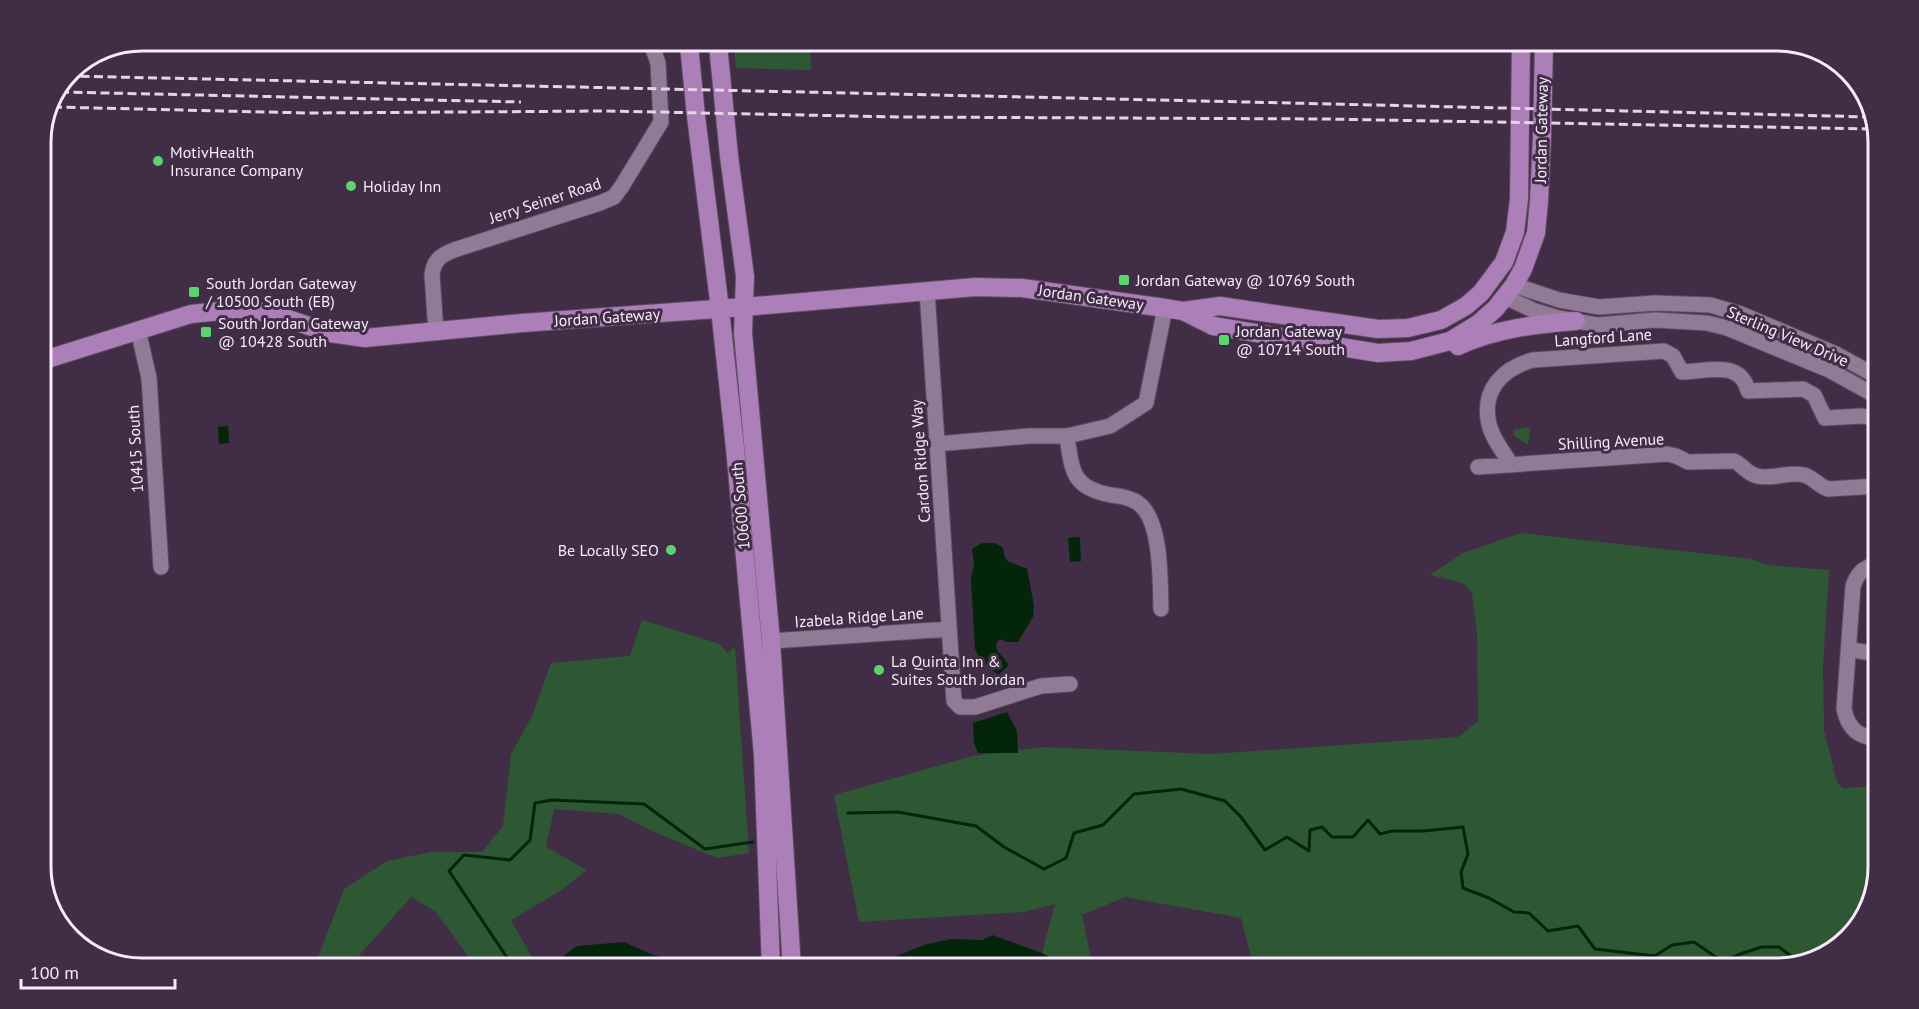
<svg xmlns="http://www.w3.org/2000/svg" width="1919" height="1009" font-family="'PT Sans',sans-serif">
<rect width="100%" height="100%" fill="#412d46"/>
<path fill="#2e5833" d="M 734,45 L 810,45 L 811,70 L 736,68 Z
M 1530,427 L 1528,445 L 1513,435 L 1514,430 Z
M 1521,533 L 1752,559 L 1766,565 L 1829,570 L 1823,666 L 1824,730 L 1837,782 L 1843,788 L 1878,786 L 1878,867 L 1868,912 L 1828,955 L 1778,968 L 1519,968 L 1518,965 L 1501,968 L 1254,968 L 1241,918 L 1125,897 L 1082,915 L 1093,968 C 1074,968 1058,963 1042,953 L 1055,904 L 1024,912 L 859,922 L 834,795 L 973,756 L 1042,747 L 1212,754 L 1458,737 L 1478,721 L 1477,634 L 1472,593 L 1463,583 L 1430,575 L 1463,553 Z
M 642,620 L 720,644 L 727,653 L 735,647 L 749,853 L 717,858 L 652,831 L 618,814 L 554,809 L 546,847 L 587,870 L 560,891 L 511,920 L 538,968 L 477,968 L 436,912 L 411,897 L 356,959 L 355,968 L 314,968 L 344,889 L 387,861 L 431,852 L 482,852 L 503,826 L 511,754 L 532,716 L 551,663 L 630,656 Z"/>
<path fill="#032509" d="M 228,426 L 229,443 L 219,444 L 218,427 Z
M 1080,537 L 1081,561 L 1070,562 L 1068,538 Z
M 982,543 L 995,543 L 1003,548 L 1004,555 L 1008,562 C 1016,563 1018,567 1027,568 L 1034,606 L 1033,617 L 1018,642 L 1007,642 L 1000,639 L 996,644 L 997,650 L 1009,665 L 998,675 L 980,659 L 975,649 L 971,579 L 974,564 L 972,549 Z
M 1007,712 L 1017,731 L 1018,753 L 978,753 L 974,743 L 973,723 Z
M 992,935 L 1042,953 L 1057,962 L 1081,968 L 1020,968 L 1007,966 L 992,959 L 941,963 L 922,968 L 867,968 L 924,945 L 951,939 L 982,940 Z
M 624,942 L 651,954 L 696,968 L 623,968 L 604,965 L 584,968 L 547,968 L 577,946 Z"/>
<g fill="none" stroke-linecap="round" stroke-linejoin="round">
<path stroke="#032509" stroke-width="3" d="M 848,813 L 898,812 L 976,826 L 1004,847 L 1044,869 L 1066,858 L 1074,833 L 1103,825 L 1134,794 L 1181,789 L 1225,801 L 1241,817 L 1265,850 L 1287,837 L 1309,851 L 1310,830 L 1322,827 L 1332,837 L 1353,837 L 1368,820 L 1380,834 L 1392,831 L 1423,831 L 1463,827 L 1468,854 L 1461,872 L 1463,888 L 1489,898 L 1514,912 L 1529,913 L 1548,931 L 1578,926 L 1595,949 L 1655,956 L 1672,945 L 1694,942 L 1723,962 L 1740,954 L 1762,947 L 1779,947 L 1791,956 L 1802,962
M 514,968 L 449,871 L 464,855 L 510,860 L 530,840 L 535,803 L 552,800 L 644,804 L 705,849 L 753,842"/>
<defs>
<path id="minor" d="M 1514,285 L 1559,300 L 1599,307 L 1655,303 L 1710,305 L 1741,314 L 1836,354 L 1878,377
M 927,290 L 954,701 L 960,707 L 975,707 L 1041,686 L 1070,684
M 1505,297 L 1535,311 L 1555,317 L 1598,325 L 1655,320 L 1707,323 L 1727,328 L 1829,370 L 1878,397
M 138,330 L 149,378 L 161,567
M 436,332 L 432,274 C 434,260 441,255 454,250 L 600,203 L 614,197 L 622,186 L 661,122 L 658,63 L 652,46
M 1067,436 C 1072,471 1072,488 1111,495 C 1120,496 1131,498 1138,503 C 1162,520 1160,581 1161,609
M 936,444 L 1029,436 L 1067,436 L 1110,426 L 1146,403 L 1165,308
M 1511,465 C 1504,452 1492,439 1489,424 C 1481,390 1503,368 1533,360 L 1664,351 L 1673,356 L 1682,372 C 1708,371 1741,360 1748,391 L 1803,389 L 1814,395 L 1825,418 L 1862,416 L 1878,419
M 1478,467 L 1667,454 L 1676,456 L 1688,462 L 1734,461 C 1743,465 1747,474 1757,476 C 1772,480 1789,471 1804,475 C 1813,477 1818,486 1828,489 L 1878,486
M 1878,564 C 1864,567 1858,572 1853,586 L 1844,709 C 1848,728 1858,738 1878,738
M 771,641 L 949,629
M 1849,649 L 1864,652 L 1878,651"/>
<path id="major" d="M 689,45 L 696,116 L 720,309 L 735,448 L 763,755 L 771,968
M 718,45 L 729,156 L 745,276 L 743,333 L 771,641 L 792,968
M 1183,311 L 1220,306 L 1378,329 L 1408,328 L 1441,320 L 1466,306 L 1481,293 L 1504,262 L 1515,232 L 1519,199 L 1521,42
M 1458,346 C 1495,329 1536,324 1576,321
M 41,361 L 191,314 L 230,310 L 256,311 L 273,314 L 330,333 L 365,338 L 522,323 L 744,307 L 975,287 L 1022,288 L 1165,308 L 1183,311 L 1213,326 L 1378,353 L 1411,351 L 1450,341 L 1478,324 L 1496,308 L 1514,285 L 1523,269 L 1536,233 L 1539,201 L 1542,136 L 1544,42"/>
</defs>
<use href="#minor" stroke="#5d4c62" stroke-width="17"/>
<use href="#major" stroke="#5d4c62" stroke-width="20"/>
<use href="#minor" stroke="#907a96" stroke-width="15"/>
<use href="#major" stroke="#ac7fb8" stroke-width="18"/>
<path stroke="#e3d5e6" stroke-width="3" stroke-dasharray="9 4.5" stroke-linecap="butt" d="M 67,76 C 669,89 1271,102 1872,117
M 60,92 L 521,102
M 53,107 L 308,113 L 605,111 L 901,117 L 1326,119 L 1876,129"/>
</g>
<g fill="#5ad56e" stroke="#412d46" stroke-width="2">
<circle cx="158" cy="161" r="6"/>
<circle cx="351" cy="186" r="6"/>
<rect x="1118" y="274" width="12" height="12" rx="3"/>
<rect x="188" y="286" width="12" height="12" rx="3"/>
<rect x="200" y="326" width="12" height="12" rx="3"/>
<rect x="1218" y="334" width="12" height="12" rx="3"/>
<circle cx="671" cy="550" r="6"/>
<circle cx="879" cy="670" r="6"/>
</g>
<g text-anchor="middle" stroke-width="6" stroke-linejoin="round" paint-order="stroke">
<g font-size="16" fill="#f7eafa" stroke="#412d46">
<text transform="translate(1541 130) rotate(-89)" y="6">Jordan Gateway</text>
<text transform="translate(545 200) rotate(-18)" y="6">Jerry Seiner Road</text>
<text transform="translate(1091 297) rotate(8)" y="6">Jordan Gateway</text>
<text transform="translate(607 317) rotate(-4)" y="6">Jordan Gateway</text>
<text transform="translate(1788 336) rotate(23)" y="6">Sterling View Drive</text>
<text transform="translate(1603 337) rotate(-4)" y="6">Langford Lane</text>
<text transform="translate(1611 441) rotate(-3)" y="6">Shilling Avenue</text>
<text transform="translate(135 449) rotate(-93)" y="6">10415 South</text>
<text transform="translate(920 461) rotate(-94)" y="6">Cardon Ridge Way</text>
<text transform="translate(740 506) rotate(-95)" y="6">10600 South</text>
<text transform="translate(859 617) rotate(-4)" y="6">Izabela Ridge Lane</text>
</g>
<g font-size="16" fill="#f7eafa" stroke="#412d46" text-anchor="start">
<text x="170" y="158">MotivHealth<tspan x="170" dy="18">Insurance Company</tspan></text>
<text x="363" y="192">Holiday Inn</text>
<text x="1136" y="286">Jordan Gateway @ 10769 South</text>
<text x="206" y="289">South Jordan Gateway<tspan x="206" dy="18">/ 10500 South (EB)</tspan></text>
<text x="218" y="329">South Jordan Gateway<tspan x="218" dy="18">@ 10428 South</tspan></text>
<text x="1236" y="337">Jordan Gateway<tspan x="1236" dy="18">@ 10714 South</tspan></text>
<text x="659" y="556" text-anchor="end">Be Locally SEO</text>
<text x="891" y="667">La Quinta Inn &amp;<tspan x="891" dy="18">Suites South Jordan</tspan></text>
</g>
</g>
<path d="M0 0H1919V1009H0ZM142 51H1777A91 91 0 0 1 1868 142V867A91 91 0 0 1 1777 958H142A91 91 0 0 1 51 867V142A91 91 0 0 1 142 51Z" fill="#412d46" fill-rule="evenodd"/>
<path fill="none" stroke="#f7eafa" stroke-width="3" d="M142 51H1777A91 91 0 0 1 1868 142V867A91 91 0 0 1 1777 958H142A91 91 0 0 1 51 867V142A91 91 0 0 1 142 51Z"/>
<path d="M21 979v9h154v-9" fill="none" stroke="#f7eafa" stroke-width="3"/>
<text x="30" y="979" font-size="18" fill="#f7eafa" stroke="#412d46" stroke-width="4.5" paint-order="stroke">100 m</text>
</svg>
